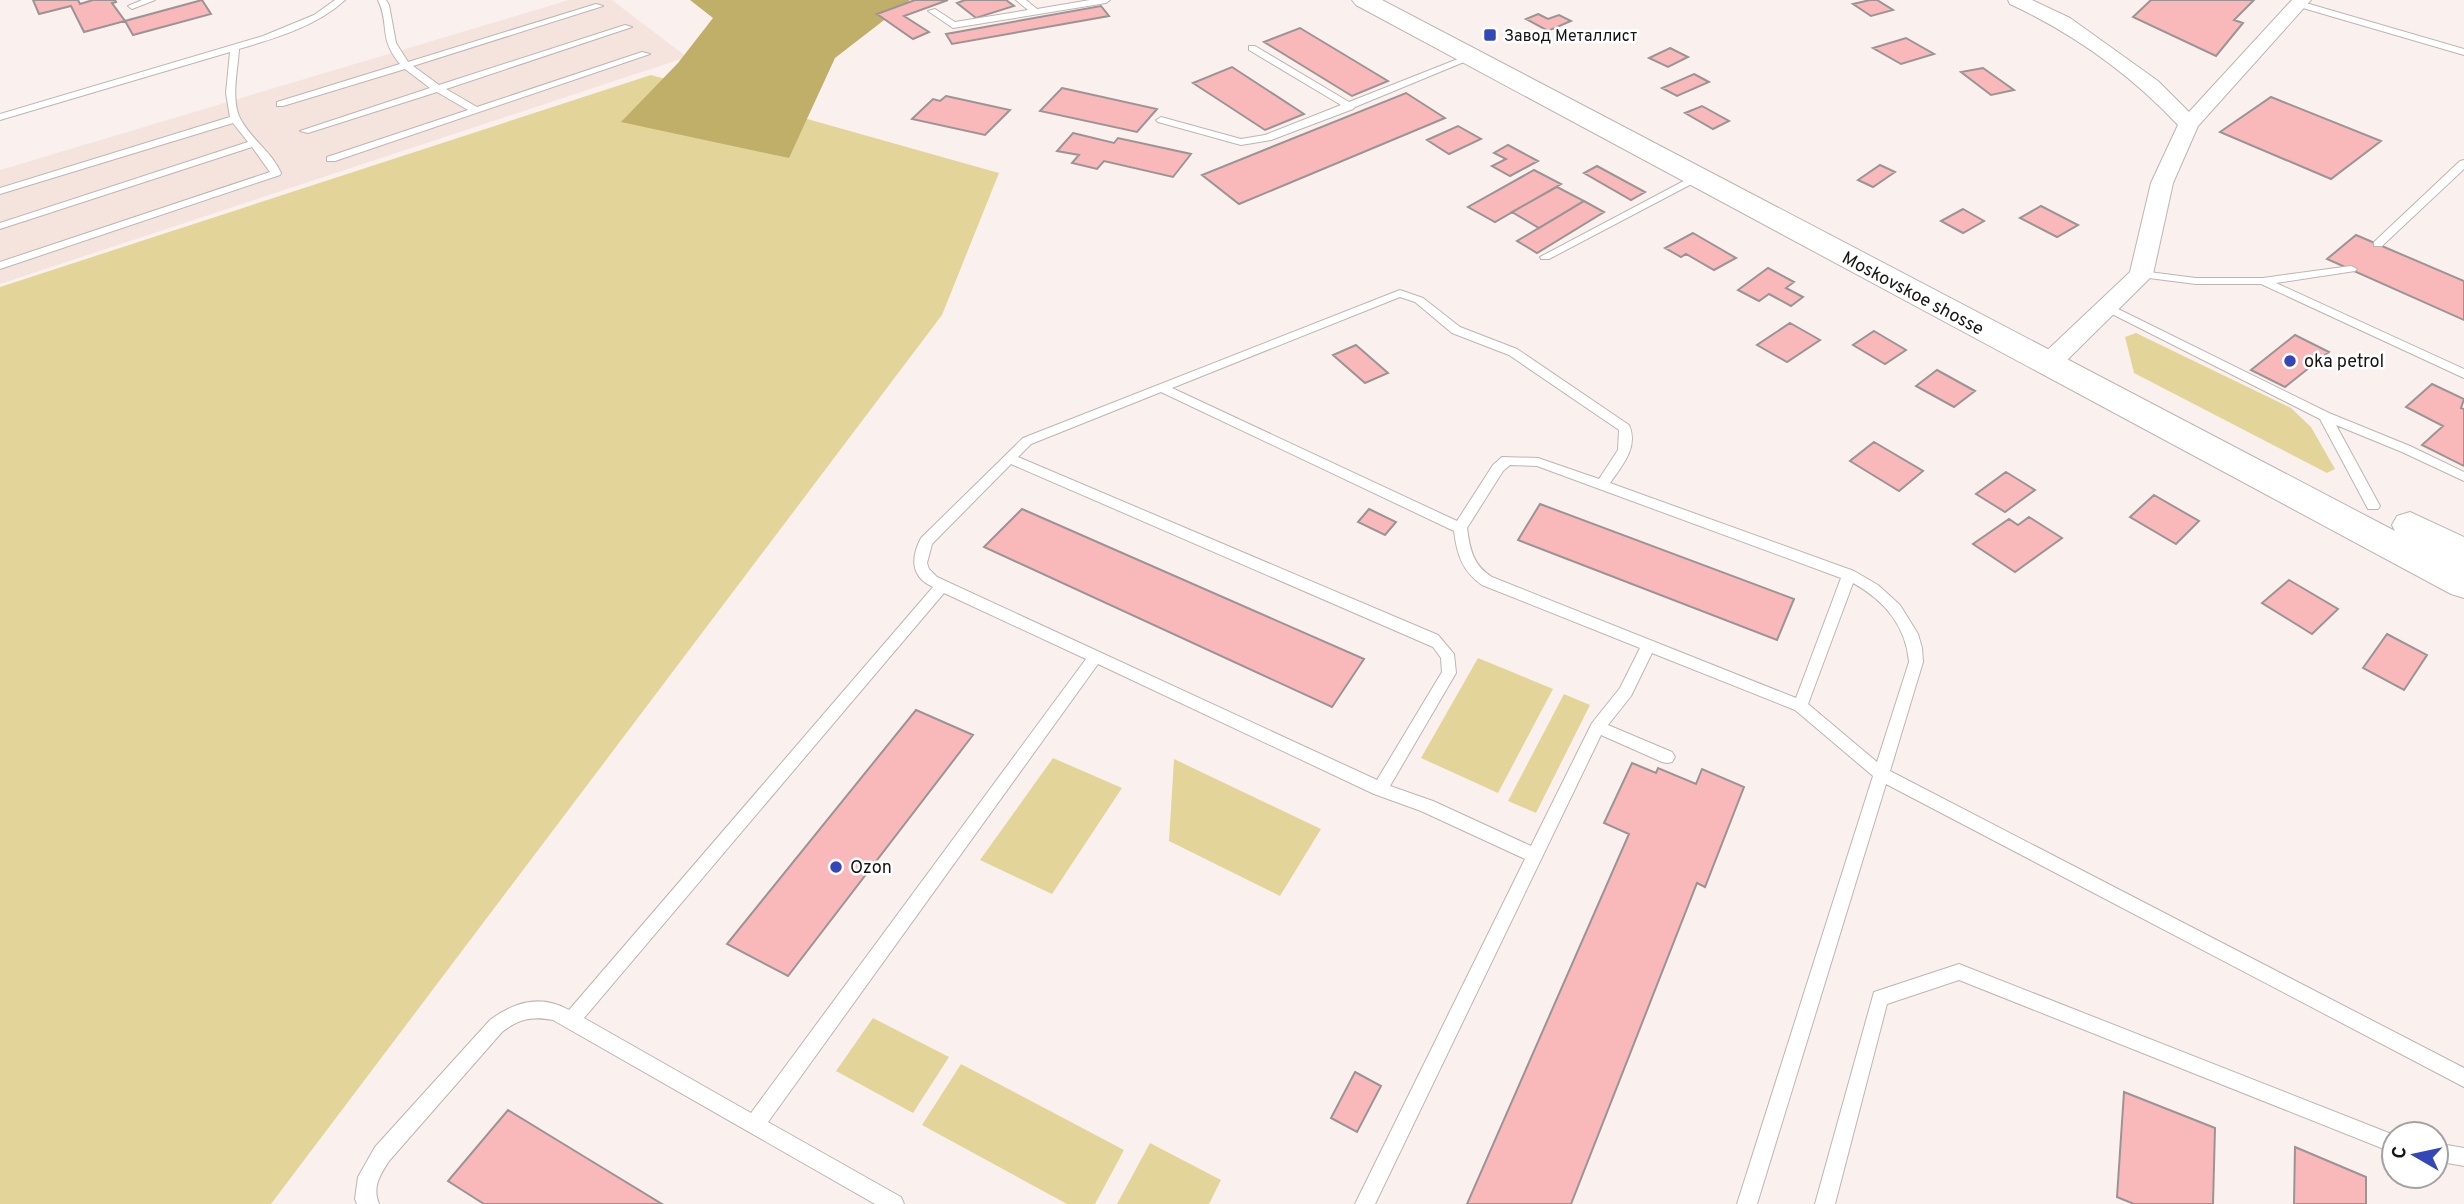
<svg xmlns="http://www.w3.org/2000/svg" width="2464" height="1204" font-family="Overpass,sans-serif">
<rect width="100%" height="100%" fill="#faf1ee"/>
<path fill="#f5e4de" d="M 569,0 L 612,0 L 687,57 L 0,284 L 0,170 Z"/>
<path fill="#e3d59a" d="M 651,75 L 999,173 L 942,315 L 271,1204 L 0,1204 L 0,287 Z
M 2136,333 L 2291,408 L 2311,427 L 2335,469 L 2327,473 L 2134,373 L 2125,337 Z
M 1478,658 L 1553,689 L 1498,793 L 1421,758 Z
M 1564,694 L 1590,705 L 1536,813 L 1508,801 Z
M 1053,758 L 1122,788 L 1052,894 L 980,860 Z
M 1174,759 L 1321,829 L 1280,896 L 1169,841 Z
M 873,1018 L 949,1057 L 913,1113 L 836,1071 Z
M 961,1064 L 1124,1150 L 1095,1204 L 1067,1204 L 922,1125 Z
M 1150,1143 L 1221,1180 L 1209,1204 L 1117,1204 Z"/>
<path fill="#c0af68" d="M 690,0 L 910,0 L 835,58 L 789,158 L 621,122 L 678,63 L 713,18 Z"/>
<path fill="#f9b9bb" stroke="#9c9494" stroke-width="2" d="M 33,0 L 78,0 L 80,4 L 93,0 L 115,0 L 116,2 L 112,3 L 125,21 L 84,32 L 71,6 L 39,14 Z
M 202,0 L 211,14 L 133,35 L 125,21 Z
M 915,0 L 948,0 L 904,16 L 929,32 L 913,39 L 877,14 Z
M 965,0 L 1006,0 L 1014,6 L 976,18 L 957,3 Z
M 1870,0 L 1877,0 L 1893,10 L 1871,16 L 1853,4 Z
M 2151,0 L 2254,0 L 2234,20 L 2243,23 L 2216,56 L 2133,17 Z
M 1101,6 L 1109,16 L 952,44 L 946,34 Z
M 1538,14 L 1548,19 L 1559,15 L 1571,21 L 1548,31 L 1526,19 Z
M 1300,28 L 1388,81 L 1352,96 L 1264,42 Z
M 1906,38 L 1934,54 L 1901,64 L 1873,48 Z
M 1670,48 L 1688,57 L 1668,67 L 1649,58 Z
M 1232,67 L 1304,114 L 1265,130 L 1193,83 Z
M 1983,68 L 2014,90 L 1991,95 L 1961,72 Z
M 1694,74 L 1709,82 L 1677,96 L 1662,88 Z
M 1062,88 L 1157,109 L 1137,132 L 1040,111 Z
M 1406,93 L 1445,118 L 1239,204 L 1202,175 Z
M 946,96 L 1010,110 L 985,135 L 912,119 L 933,99 L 940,101 Z
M 2271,97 L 2381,141 L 2331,179 L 2220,132 Z
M 1702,106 L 1729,121 L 1713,129 L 1685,113 Z
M 1458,126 L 1481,139 L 1449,154 L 1427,140 Z
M 1073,133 L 1114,143 L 1118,138 L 1191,154 L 1173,177 L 1104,161 L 1097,169 L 1072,163 L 1079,155 L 1057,151 Z
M 1508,145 L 1538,161 L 1510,176 L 1492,166 L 1506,159 L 1494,153 Z
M 1880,165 L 1895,172 L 1873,187 L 1858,180 Z
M 1597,166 L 1645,192 L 1631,200 L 1584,173 Z
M 1534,170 L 1561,184 L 1495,222 L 1468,207 Z
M 1557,187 L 1584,201 L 1539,228 L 1512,212 Z
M 1584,201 L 1604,212 L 1537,253 L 1517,241 Z
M 2041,206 L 2078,225 L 2057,237 L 2020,218 Z
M 1963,209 L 1984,221 L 1963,233 L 1941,221 Z
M 1693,233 L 1736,258 L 1714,270 L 1686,254 L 1681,257 L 1665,248 Z
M 2356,235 L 2464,281 L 2464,320 L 2327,259 Z
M 1768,268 L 1794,282 L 1786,288 L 1803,297 L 1791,306 L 1769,294 L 1759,301 L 1738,290 Z
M 1790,323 L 1820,340 L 1787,362 L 1757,345 Z
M 1874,331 L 1906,350 L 1885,364 L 1853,345 Z
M 2295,335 L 2329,352 L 2285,387 L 2251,370 Z
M 1356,345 L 1388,373 L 1365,383 L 1333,355 Z
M 1937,370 L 1975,391 L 1954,407 L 1916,386 Z
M 2432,384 L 2464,399 L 2461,408 L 2464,409 L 2464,466 L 2422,445 L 2443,426 L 2406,407 Z
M 1874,442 L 1923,471 L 1899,491 L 1850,461 Z
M 2006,472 L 2035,490 L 2005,512 L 1976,494 Z
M 2154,495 L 2199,521 L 2176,544 L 2130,517 Z
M 1540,504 L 1794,599 L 1777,640 L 1518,540 Z
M 1022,509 L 1364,659 L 1332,707 L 984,547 Z
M 1369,509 L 1396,522 L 1385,535 L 1358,522 Z
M 2029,517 L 2062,538 L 2015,572 L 1973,544 L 2009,519 L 2018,525 Z
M 2289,580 L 2338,609 L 2312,634 L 2262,603 Z
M 2387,634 L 2427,655 L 2404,690 L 2363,668 Z
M 916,710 L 973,735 L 788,976 L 727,944 Z
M 1632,763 L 1656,773 L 1658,768 L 1696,784 L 1702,769 L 1744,787 L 1705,887 L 1697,883 L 1571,1204 L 1467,1204 L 1629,834 L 1604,823 Z
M 1355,1072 L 1381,1086 L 1357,1132 L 1331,1118 Z
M 2124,1092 L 2215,1128 L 2213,1204 L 2134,1204 L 2117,1197 Z
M 508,1110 L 575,1151 L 662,1204 L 484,1204 L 448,1181 Z
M 2295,1147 L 2366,1177 L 2366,1204 L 2294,1204 Z"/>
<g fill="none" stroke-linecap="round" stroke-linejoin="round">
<defs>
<path id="service" d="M 142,0 L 155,0 L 132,9 L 128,6 Z
M 335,0 L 345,0 C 317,26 276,38 239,49 C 238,70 230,101 241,120 C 252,140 272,152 281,173 L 280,175 L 0,269 L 0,262 L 270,172 L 252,147 L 0,229 L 0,223 L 248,142 L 233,123 L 0,194 L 0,188 L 230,117 L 226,93 L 230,52 L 0,120 L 0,114 L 263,36 L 314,15 Z
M 378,0 L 386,0 L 389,5 L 396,43 L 408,62 L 596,4 L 603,6 L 413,66 L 439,85 L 625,25 L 632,27 L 446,89 L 477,107 L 642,52 L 650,54 L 335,161 L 327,161 L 327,157 L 468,110 L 437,92 L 308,133 L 300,131 L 430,88 L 405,69 L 283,106 L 277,106 L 277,102 L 400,64 C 378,38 390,25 378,0 Z
M 1016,0 L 1026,0 L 1037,9 L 1090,0 L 1110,0 L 1106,3 L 953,28 L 928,11 L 935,9 L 955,22 L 1028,10 Z
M 2299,1 L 2464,49 L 2464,55 L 2296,6 L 2295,4 Z
M 1249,46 L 1255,46 L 1349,102 L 1468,55 L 1476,57 L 1355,107 L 1353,109 L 1271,140 L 1241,145 L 1158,122 L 1156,120 L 1161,117 L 1241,139 L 1265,135 L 1341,105 L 1249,50 Z
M 2464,160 L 2464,169 L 2382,246 L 2374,246 L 2374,242 L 2460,161 Z
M 1697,174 L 1702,177 L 1701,179 L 1549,259 L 1541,259 L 1540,257 Z
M 2351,266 L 2357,269 L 2355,271 L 2276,283 L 2464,369 L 2464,378 L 2261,284 L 2196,284 L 2141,277 L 2135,274 L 2141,271 L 2196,278 L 2263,278 Z
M 1400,290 L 1423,298 L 1460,327 L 1517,349 L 1629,425 C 1639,447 1622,466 1610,483 L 1854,571 L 1878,585 L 1900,605 L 1918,634 L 1922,648 L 1923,662 L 1890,771 L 2464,1068 L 2464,1087 L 1886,784 L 1757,1204 L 1737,1204 L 1873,776 L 1795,710 L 1652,653 L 1631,696 L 1608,725 L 1672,752 L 1675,757 L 1672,762 L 1667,763 L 1662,762 L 1601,735 L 1375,1204 L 1355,1204 L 1525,859 L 1421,811 L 1374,794 L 1098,664 L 768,1122 L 901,1197 L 904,1204 L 875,1204 L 553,1020 C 532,1016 519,1019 502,1032 L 389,1161 C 380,1175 372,1187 379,1204 L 357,1204 L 355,1199 L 358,1177 L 375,1147 L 490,1020 C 514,1002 541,994 569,1010 L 933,587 C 910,577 911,557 921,538 L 1023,438 ZM 1400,297 L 1415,302 L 1452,333 L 1509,355 L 1619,430 L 1618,450 L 1599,479 L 1538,458 L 1502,457 L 1493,465 L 1457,521 L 1172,388 ZM 1161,392 L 1454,531 C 1457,554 1462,571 1482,585 L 1640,648 L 1620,688 L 1592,723 L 1531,846 L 1433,801 L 1390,786 L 1456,673 L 1454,654 L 1438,635 L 1018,457 L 1031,444 ZM 1011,464 L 1433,647 L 1441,658 L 1442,672 L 1377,780 L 937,577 L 929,569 L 927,563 L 932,544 ZM 1510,465 L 1537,466 L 1841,578 L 1796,698 L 1492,577 C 1473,565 1470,550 1467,528 L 1503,471 ZM 1853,583 C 1884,600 1906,626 1909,662 L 1877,762 L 1808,704 ZM 944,593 L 1086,659 L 751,1113 L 584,1018 Z
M 2108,304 L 2329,413 L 2410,446 L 2464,472 L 2464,481 L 2402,452 L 2336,425 L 2380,506 L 2378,509 L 2368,509 L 2320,419 L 2104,310 L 2102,308 Z
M 1959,964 L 2394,1135 L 2394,1153 L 1959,980 L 1887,1004 L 1835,1204 L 1815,1204 L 1874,992 Z
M 2436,1143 L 2464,1148 L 2464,1166 L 2436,1161 Z"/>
<path id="minor" d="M 2008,0 L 2032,0 L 2070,18 L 2158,81 L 2189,112 L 2292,0 L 2311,0 L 2198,126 L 2173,183 L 2153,274 L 2149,279 L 2057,370 L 2048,372 L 2039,370 L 2035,364 L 2039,358 L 2130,272 L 2151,183 L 2178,125 C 2130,74 2074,34 2010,4 Z"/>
<path id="primary" d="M 1352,0 L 1382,0 L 2395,531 L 2392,525 L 2397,516 L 2410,512 L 2464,537 L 2464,598 L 2451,594 L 1356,5 Z"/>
</defs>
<use href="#service" stroke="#bdb5b2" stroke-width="2"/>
<use href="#minor" stroke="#bdb5b2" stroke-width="2"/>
<use href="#primary" stroke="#bdb5b2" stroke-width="2"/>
<use href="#service" fill="#fff" fill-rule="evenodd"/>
<use href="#minor" fill="#fff" fill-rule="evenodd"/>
<use href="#primary" fill="#fff" fill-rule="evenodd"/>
</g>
<g fill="#3447b9" stroke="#fff" stroke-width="2.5">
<rect x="1483" y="28" width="14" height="14" rx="3.5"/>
<circle cx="2290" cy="361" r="7"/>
<circle cx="836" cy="867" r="7"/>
</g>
<g text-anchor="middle" stroke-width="5" stroke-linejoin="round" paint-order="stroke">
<g font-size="16" fill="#181615" stroke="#fff" text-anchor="start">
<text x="1504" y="41">Завод Металлист</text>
</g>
<g font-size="18" fill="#181615" stroke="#fff">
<text transform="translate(1913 293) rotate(28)" y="6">Moskovskoe shosse</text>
</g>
<g font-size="18" fill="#181615" stroke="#fff" text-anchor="start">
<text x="2304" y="367">oka petrol</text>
<text x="850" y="873">Ozon</text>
</g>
</g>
<g transform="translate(2415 1155) rotate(279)"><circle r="33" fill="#ffffff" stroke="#a3a2a1" stroke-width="2"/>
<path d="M0-5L12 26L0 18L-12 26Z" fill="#3447b9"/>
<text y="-10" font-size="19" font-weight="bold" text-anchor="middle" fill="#181615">С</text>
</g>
</svg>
